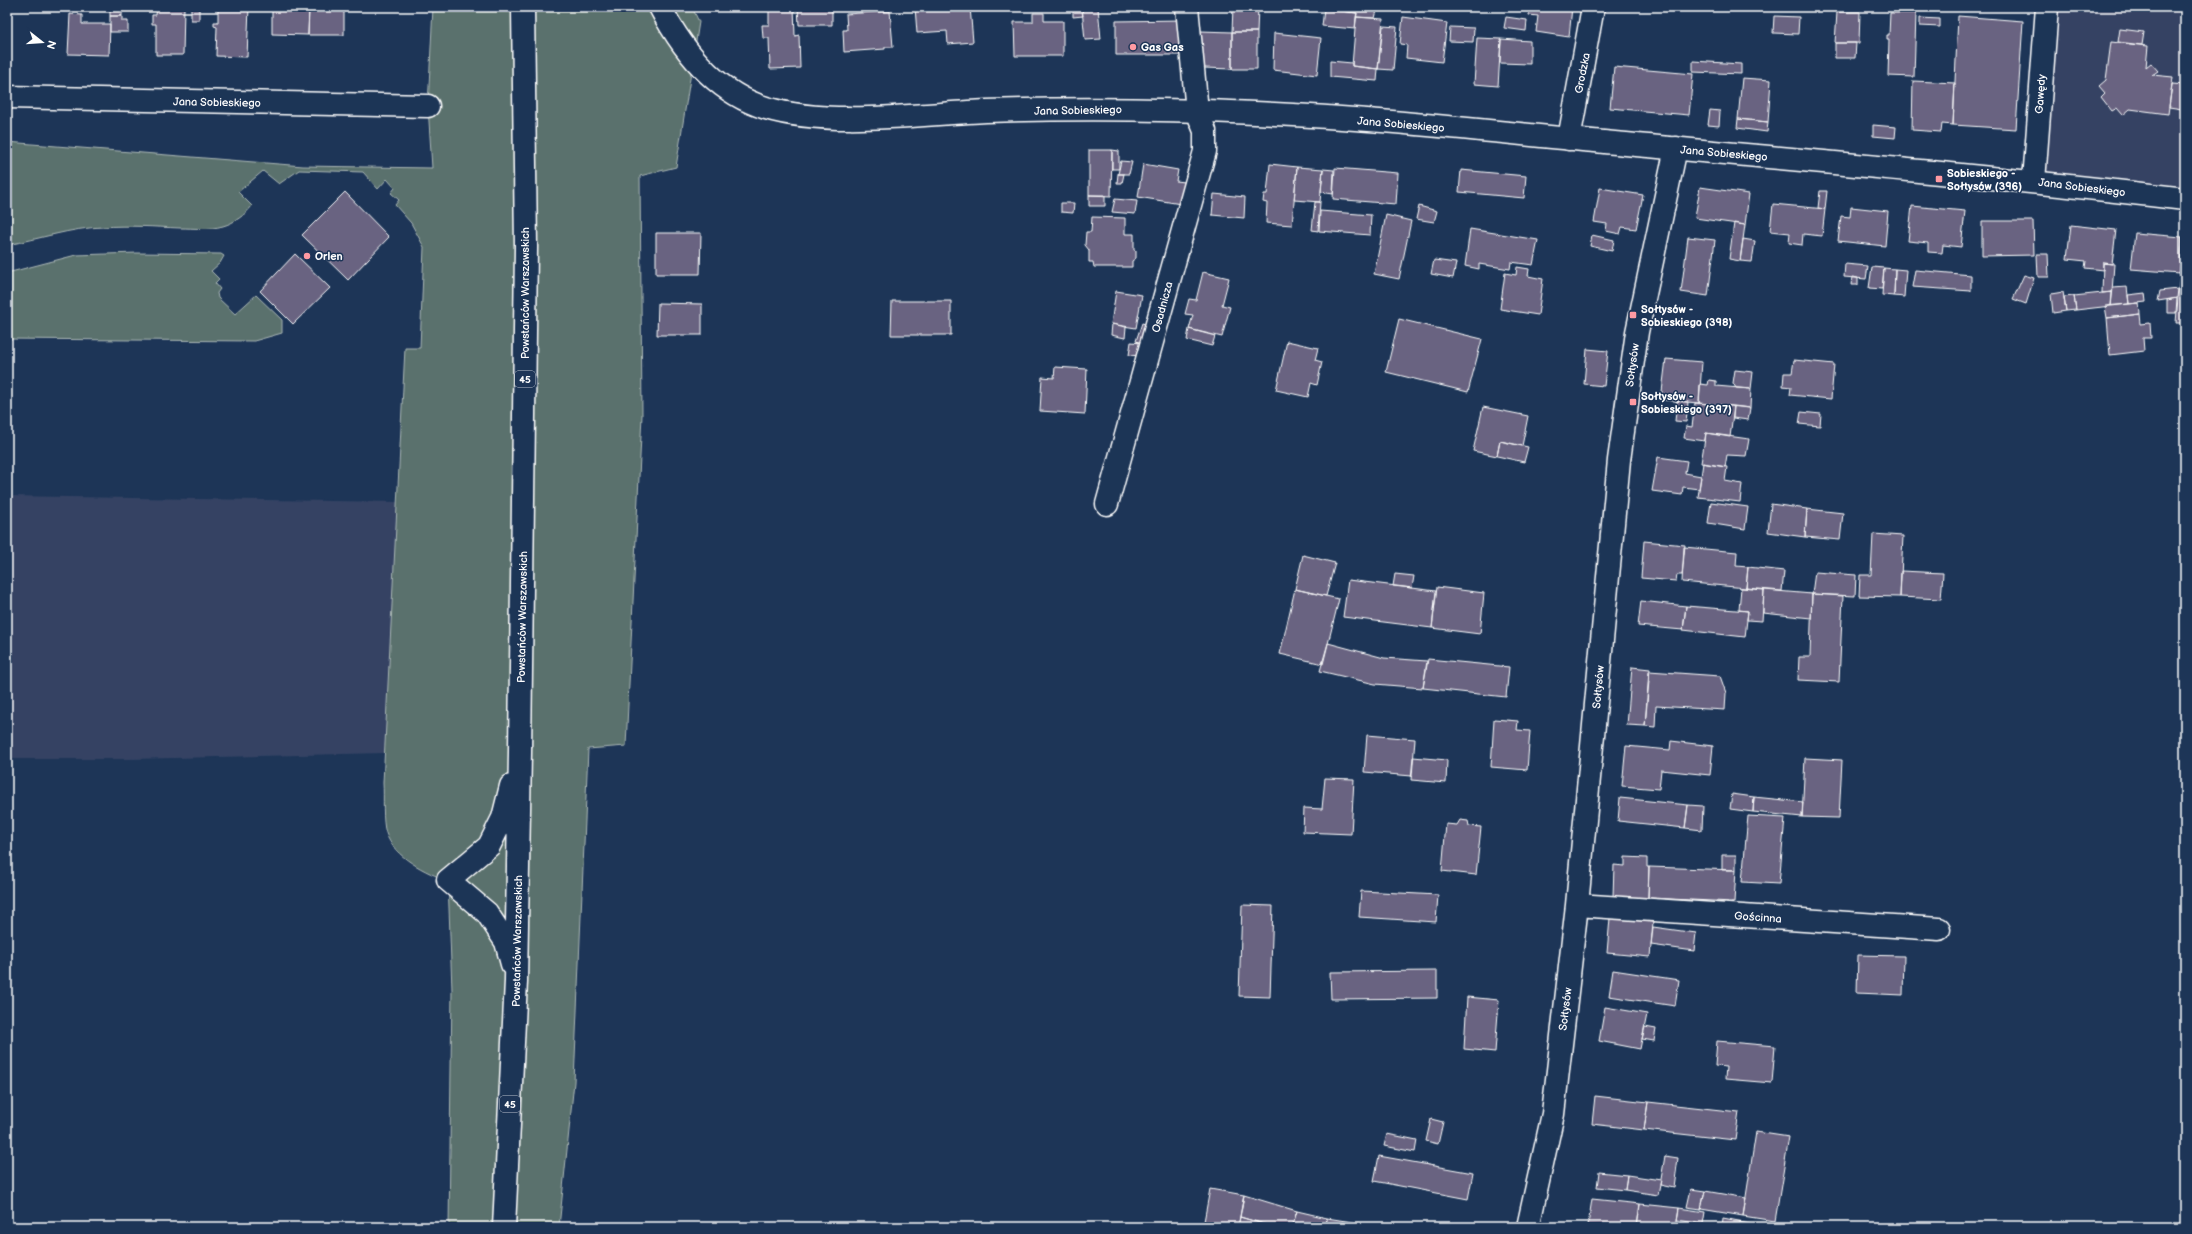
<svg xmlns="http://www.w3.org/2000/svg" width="2192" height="1234" font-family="'Balsamiq Sans',sans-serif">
<rect width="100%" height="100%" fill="#1d3557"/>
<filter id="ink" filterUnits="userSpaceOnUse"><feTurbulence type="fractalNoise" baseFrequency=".025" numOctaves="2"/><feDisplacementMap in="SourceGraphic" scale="8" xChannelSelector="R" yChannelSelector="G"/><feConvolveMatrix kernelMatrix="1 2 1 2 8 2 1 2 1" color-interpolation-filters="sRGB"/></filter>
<g filter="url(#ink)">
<path fill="#344364" d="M 2047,7 L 2185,7 L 2185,199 L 2034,181 Z
M 7,496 L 398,502 L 385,753 L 130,759 L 7,759 Z"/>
<path fill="#5a716d" stroke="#acb8b6" d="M 433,7 L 692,7 L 699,22 L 676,167 L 640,176 L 642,415 L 626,746 L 588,749 L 574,1082 L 559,1227 L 449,1227 L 452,990 L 448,881 C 426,872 394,858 386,833 C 382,822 384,796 383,783 L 405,348 L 420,348 L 424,247 L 411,223 L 395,205 L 399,200 L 391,193 L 395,188 L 387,179 L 378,189 L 363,172 L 299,170 L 279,184 L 263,171 L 238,192 L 252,206 C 245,215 234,223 223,226 C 209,230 194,228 180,228 C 154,227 129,225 103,227 C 70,228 40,239 7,245 L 7,142 L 303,166 L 432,168 L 428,106 Z
M 137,253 L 221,254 L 224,256 L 220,263 L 211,271 L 219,279 L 215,283 L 220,289 L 217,293 L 218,298 L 235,314 L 256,295 L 282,320 L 282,333 L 254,341 L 7,339 L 7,273 L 76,255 Z"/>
<path fill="#696481" stroke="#fff" d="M 110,7 L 122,7 L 122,16 L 110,16 Z
M 157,7 L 184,7 L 183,55 L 156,55 L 156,24 L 152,24 L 152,15 L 156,15 Z
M 191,7 L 199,7 L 199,20 L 191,20 Z
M 218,7 L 249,7 L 247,57 L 216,56 L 217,27 L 214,26 L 214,22 L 218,22 Z
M 272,7 L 309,7 L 308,35 L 272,34 Z
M 309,7 L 344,7 L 344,35 L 308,35 Z
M 769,7 L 794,7 L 795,36 L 799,35 L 800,68 L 770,69 L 769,38 L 763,38 L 762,25 L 769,25 Z
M 798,7 L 832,7 L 832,25 L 799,25 Z
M 915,7 L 970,7 L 973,42 L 948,44 L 947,31 L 917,33 Z
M 1073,7 L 1082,7 L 1083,16 L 1073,17 Z
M 1233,7 L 1258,7 L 1257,32 L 1232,32 Z
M 1332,7 L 1378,7 L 1375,18 L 1356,17 L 1357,13 L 1331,10 Z
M 1530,7 L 1572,7 L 1569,37 L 1536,32 L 1538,16 L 1529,15 Z
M 1098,8 L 1101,39 L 1085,40 L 1082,9 Z
M 1324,9 L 1357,13 L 1355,29 L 1322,26 Z
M 890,11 L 893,47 L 885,47 L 885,49 L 844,52 L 843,30 L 847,30 L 846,14 Z
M 1837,12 L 1860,12 L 1859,43 L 1835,43 Z
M 1033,13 L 1044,13 L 1044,21 L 1063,21 L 1063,56 L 1015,56 L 1014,22 L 1033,22 Z
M 1890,13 L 1916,13 L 1914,77 L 1888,76 L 1889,40 L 1887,40 L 1887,35 L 1889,35 Z
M 70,14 L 82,15 L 82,24 L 110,24 L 109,55 L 68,54 Z
M 110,16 L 122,16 L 122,21 L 128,21 L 128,32 L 110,32 Z
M 1774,16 L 1799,17 L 1798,34 L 1773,33 Z
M 1958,16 L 2023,21 L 2016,129 L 1953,125 Z
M 1356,17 L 1383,19 L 1378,69 L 1352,66 Z
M 1403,17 L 1447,23 L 1442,62 L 1406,58 L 1407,45 L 1400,44 Z
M 1506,17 L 1527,20 L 1526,31 L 1504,28 Z
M 1920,18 L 1940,19 L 1940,27 L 1920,26 Z
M 1184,20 L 1187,55 L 1116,55 L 1116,21 Z
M 1383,26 L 1397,27 L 1393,70 L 1378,69 Z
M 1450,27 L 1474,28 L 1473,42 L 1449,41 Z
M 2120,29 L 2144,32 L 2142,45 L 2118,42 Z
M 1200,31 L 1232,32 L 1232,69 L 1204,68 Z
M 1232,32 L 1257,32 L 1257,69 L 1232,69 Z
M 1274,33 L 1321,38 L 1317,75 L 1273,70 Z
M 1477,38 L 1501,39 L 1498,86 L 1474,84 Z
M 1501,39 L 1530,41 L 1530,64 L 1500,63 Z
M 2111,42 L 2148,46 L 2146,67 L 2151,63 L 2158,71 L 2152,75 L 2173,77 L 2168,114 L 2130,109 L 2123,115 L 2117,108 L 2112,111 L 2101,97 L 2105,93 L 2099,86 L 2106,80 Z
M 1835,43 L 1856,43 L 1855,58 L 1835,58 Z
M 1330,61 L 1352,63 L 1352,66 L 1378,69 L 1377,81 L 1330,77 Z
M 1693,61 L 1741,64 L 1741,74 L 1693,72 Z
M 1614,67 L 1693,74 L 1689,115 L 1610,108 Z
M 1742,78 L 1771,80 L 1768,122 L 1738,119 Z
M 1913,81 L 1955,83 L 1953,125 L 1942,124 L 1941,132 L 1912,130 Z
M 2172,84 L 2185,85 L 2182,109 L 2169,107 Z
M 1710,110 L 1720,111 L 1719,126 L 1708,125 Z
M 1738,119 L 1768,122 L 1767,132 L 1737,128 Z
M 1873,125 L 1896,127 L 1895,138 L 1873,136 Z
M 1089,150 L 1112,150 L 1111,196 L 1089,195 Z
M 1112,150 L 1119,151 L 1119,169 L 1112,169 Z
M 1121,161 L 1132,162 L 1129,174 L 1118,174 Z
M 1143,164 L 1178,170 L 1176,181 L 1185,182 L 1181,204 L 1138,197 Z
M 1270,164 L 1297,167 L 1292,225 L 1266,223 L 1267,203 L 1263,202 L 1264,194 L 1267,194 Z
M 1297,167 L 1323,169 L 1320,202 L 1294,200 Z
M 1335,168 L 1398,173 L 1396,204 L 1333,199 Z
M 1323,169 L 1334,170 L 1333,194 L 1321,192 Z
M 1461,170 L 1526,176 L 1524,198 L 1459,192 Z
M 1118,174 L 1124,174 L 1122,183 L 1117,183 Z
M 1700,187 L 1749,194 L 1745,225 L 1695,218 Z
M 1600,188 L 1643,195 L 1636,229 L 1622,227 L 1620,234 L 1606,231 L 1607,224 L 1594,222 Z
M 1820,191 L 1827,191 L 1825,209 L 1818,208 Z
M 345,192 L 389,237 L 348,280 L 302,235 Z
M 1214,194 L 1245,197 L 1244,218 L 1212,215 Z
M 1089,195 L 1105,195 L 1105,206 L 1089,206 Z
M 1115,199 L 1137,201 L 1135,214 L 1112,212 Z
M 1315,202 L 1320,202 L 1318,231 L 1312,230 Z
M 1061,203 L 1074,203 L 1073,213 L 1061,212 Z
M 1773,204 L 1825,209 L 1822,236 L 1803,234 L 1802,245 L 1789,243 L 1790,233 L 1770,231 Z
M 1419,206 L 1437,211 L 1434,222 L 1416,219 Z
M 1912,206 L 1965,211 L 1961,247 L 1943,245 L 1942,253 L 1928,252 L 1928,243 L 1908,241 Z
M 1851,207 L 1888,211 L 1885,246 L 1838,241 L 1841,216 L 1850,217 Z
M 1320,211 L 1371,215 L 1370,235 L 1319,231 Z
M 1386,215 L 1411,221 L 1399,279 L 1374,274 Z
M 1092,217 L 1125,218 L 1125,234 L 1134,234 L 1134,250 L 1136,251 L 1136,258 L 1132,261 L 1132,267 L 1094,267 L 1093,262 L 1089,262 L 1089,250 L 1085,245 L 1086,232 L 1091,232 Z
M 1982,221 L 2033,221 L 2034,255 L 1982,256 Z
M 1734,223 L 1745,225 L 1740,261 L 1729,259 Z
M 2071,225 L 2116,230 L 2112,264 L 2103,263 L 2103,270 L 2085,268 L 2086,261 L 2067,259 Z
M 1470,229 L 1538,240 L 1533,265 L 1511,262 L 1510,269 L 1479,264 L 1479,269 L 1465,266 Z
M 656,233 L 701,233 L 700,274 L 656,274 Z
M 2135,233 L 2182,237 L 2180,273 L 2131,269 Z
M 1592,235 L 1614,240 L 1612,251 L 1590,246 Z
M 1688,237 L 1715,240 L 1708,296 L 1681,292 Z
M 2182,237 L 2185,237 L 2185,272 L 2180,271 Z
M 1743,239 L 1755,241 L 1752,262 L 1740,261 Z
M 295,254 L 330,288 L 293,324 L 260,291 Z
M 2037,254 L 2048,254 L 2049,277 L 2038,277 Z
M 1434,260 L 1456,263 L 1453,278 L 1431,274 Z
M 2103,263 L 2114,264 L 2112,292 L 2102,293 Z
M 1845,264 L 1868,266 L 1866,279 L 1844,277 Z
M 1517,267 L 1529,269 L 1528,276 L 1543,279 L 1538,315 L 1500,309 L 1505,273 L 1516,275 Z
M 1872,267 L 1884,268 L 1882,289 L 1869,288 Z
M 1884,268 L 1895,269 L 1894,296 L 1882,295 Z
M 1895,269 L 1906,270 L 1904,297 L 1894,296 Z
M 1915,270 L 1971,275 L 1971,291 L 1912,287 Z
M 2180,271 L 2185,272 L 2185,323 L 2176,323 Z
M 1203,272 L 1229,278 L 1222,305 L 1230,307 L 1222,337 L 1189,329 L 1193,315 L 1185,314 L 1189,299 L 1196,300 Z
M 2024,275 L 2034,278 L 2026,304 L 2013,299 Z
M 1852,277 L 1858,278 L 1858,285 L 1851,285 Z
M 2127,287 L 2129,304 L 2111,306 L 2113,288 Z
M 2178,289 L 2177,298 L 2158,301 L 2160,291 Z
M 1116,291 L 1142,295 L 1136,328 L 1111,324 Z
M 2063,292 L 2066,311 L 2053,313 L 2051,294 Z
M 2112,292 L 2111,306 L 2076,310 L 2074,296 Z
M 2145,293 L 2146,302 L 2129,304 L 2128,295 Z
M 2074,296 L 2076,310 L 2066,311 L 2064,297 Z
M 2177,298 L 2176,313 L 2167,313 L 2167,300 Z
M 892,301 L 951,301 L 951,335 L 891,335 Z
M 658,303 L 702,304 L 702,335 L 657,335 Z
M 2139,303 L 2140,314 L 2107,318 L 2105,306 Z
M 2140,314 L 2141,324 L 2150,323 L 2151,338 L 2143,338 L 2144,351 L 2110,355 L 2107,318 Z
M 1399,319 L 1482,339 L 1468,392 L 1386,372 Z
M 1142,323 L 1148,325 L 1142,343 L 1136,341 Z
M 1112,324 L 1126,327 L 1125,338 L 1111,335 Z
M 1189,329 L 1215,336 L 1212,346 L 1187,340 Z
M 1287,341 L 1318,348 L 1315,360 L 1322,362 L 1317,385 L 1311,383 L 1308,397 L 1276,390 Z
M 1131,342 L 1142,343 L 1139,356 L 1129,355 Z
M 1587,349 L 1608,351 L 1604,386 L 1584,384 Z
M 1666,359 L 1702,362 L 1699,403 L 1661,400 Z
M 1794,360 L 1834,364 L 1831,399 L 1790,395 L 1791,387 L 1783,386 L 1784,373 L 1792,373 Z
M 1055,367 L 1087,369 L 1085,414 L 1040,411 L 1042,377 L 1054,378 Z
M 1735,370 L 1753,372 L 1751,389 L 1736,388 L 1733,383 Z
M 1709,380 L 1716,381 L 1716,386 L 1751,389 L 1750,408 L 1699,403 L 1700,384 L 1708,385 Z
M 1677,401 L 1688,402 L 1686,422 L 1675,421 Z
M 1695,403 L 1734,406 L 1730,437 L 1706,433 L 1705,441 L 1684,438 L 1686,426 L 1692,427 Z
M 1734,406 L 1750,408 L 1748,420 L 1733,418 Z
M 1483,407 L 1528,416 L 1522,446 L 1500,441 L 1497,456 L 1473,451 Z
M 1801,412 L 1821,414 L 1820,426 L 1799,424 Z
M 1706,433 L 1749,439 L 1746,456 L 1727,455 L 1725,467 L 1701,463 Z
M 1500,441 L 1528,447 L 1524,462 L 1497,456 Z
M 1658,457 L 1687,461 L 1685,473 L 1701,476 L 1699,489 L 1683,487 L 1682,495 L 1652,491 Z
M 1703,463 L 1727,467 L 1725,481 L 1742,484 L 1740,502 L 1698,497 Z
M 1711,502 L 1748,507 L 1745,529 L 1708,523 Z
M 1771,504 L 1807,509 L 1805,537 L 1768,532 Z
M 1807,509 L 1843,513 L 1840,540 L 1805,537 Z
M 1873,534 L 1903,536 L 1900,597 L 1859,596 L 1860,575 L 1871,575 Z
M 1644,541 L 1685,545 L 1682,575 L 1677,575 L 1676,581 L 1641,578 Z
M 1684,547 L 1737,552 L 1736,566 L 1748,567 L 1746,588 L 1682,582 Z
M 1303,555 L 1335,563 L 1326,596 L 1295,589 Z
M 1748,567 L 1784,571 L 1782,591 L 1746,588 Z
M 1901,571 L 1943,573 L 1941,599 L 1900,597 Z
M 1815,572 L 1856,575 L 1855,596 L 1812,594 Z
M 1395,574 L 1414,576 L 1412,588 L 1393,586 Z
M 1348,580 L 1436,591 L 1432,628 L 1343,617 Z
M 1437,587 L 1484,593 L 1480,634 L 1432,628 Z
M 1741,588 L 1764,590 L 1762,621 L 1747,620 L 1748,611 L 1739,610 Z
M 1295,589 L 1339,599 L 1323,664 L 1280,654 Z
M 1764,590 L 1812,594 L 1811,618 L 1763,613 Z
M 1812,594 L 1843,596 L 1839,682 L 1798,680 L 1799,657 L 1810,657 Z
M 1641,601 L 1686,606 L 1683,630 L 1638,626 Z
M 1686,606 L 1748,611 L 1745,637 L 1683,630 Z
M 1328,643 L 1384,658 L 1427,661 L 1423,688 L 1375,684 L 1320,671 Z
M 1428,659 L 1509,667 L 1506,697 L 1423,688 Z
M 1632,667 L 1650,669 L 1645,726 L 1627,725 Z
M 1649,671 L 1720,676 L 1726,693 L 1725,710 L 1656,706 L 1655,727 L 1645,726 Z
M 1494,719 L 1518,721 L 1517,730 L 1530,731 L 1527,770 L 1491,767 Z
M 1367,735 L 1415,739 L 1412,776 L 1364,772 Z
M 1671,741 L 1713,746 L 1710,775 L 1661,770 L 1659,789 L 1622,786 L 1626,746 L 1670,750 Z
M 1413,757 L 1447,760 L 1446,783 L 1411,780 Z
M 1805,758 L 1842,760 L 1839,818 L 1802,817 Z
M 1325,778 L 1354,779 L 1351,834 L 1303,832 L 1304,808 L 1322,809 Z
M 1732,794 L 1754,797 L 1753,812 L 1730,809 Z
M 1754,797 L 1803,802 L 1802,817 L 1753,812 Z
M 1620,798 L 1688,805 L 1685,828 L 1618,821 Z
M 1688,805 L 1703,806 L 1702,830 L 1685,828 Z
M 1748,816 L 1785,818 L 1779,884 L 1742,882 Z
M 1460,820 L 1468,821 L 1469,826 L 1481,827 L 1476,875 L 1442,871 L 1446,824 L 1457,825 Z
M 1722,855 L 1736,855 L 1736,870 L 1722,870 Z
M 1625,857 L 1647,858 L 1647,867 L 1649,867 L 1648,898 L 1613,897 L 1614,865 L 1625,866 Z
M 1649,867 L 1736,870 L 1734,902 L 1648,898 Z
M 1361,891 L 1438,895 L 1436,922 L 1359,917 Z
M 1242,905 L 1273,906 L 1270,997 L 1239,996 Z
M 1610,918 L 1653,922 L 1650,957 L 1607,953 Z
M 1653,927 L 1696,933 L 1694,951 L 1651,945 Z
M 1858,955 L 1904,956 L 1903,995 L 1857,993 Z
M 1613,970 L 1679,980 L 1675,1006 L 1609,996 Z
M 1437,971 L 1437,998 L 1331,999 L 1330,972 Z
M 1467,997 L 1499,1000 L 1495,1052 L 1464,1049 Z
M 1605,1007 L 1647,1014 L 1640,1049 L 1599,1041 Z
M 1645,1027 L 1656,1029 L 1654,1041 L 1642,1039 Z
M 1717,1041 L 1775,1046 L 1772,1083 L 1725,1079 L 1726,1067 L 1715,1066 Z
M 1595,1096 L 1648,1102 L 1644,1130 L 1592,1124 Z
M 1648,1102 L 1739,1112 L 1735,1140 L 1644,1130 Z
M 1431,1119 L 1443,1122 L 1438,1144 L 1426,1141 Z
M 1756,1132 L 1789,1137 L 1775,1221 L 1743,1216 Z
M 1387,1134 L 1417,1140 L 1415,1152 L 1384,1146 Z
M 1379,1156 L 1473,1173 L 1468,1199 L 1374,1181 Z
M 1665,1156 L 1678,1158 L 1674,1188 L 1660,1185 Z
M 1599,1172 L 1627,1175 L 1625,1190 L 1597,1187 Z
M 1627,1175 L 1661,1180 L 1658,1195 L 1625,1190 Z
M 1210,1189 L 1244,1195 L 1238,1227 L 1203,1227 Z
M 1691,1189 L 1705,1191 L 1701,1209 L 1687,1207 Z
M 1705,1191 L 1746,1198 L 1743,1216 L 1701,1209 Z
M 1244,1195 L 1297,1211 L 1292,1227 L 1274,1227 L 1240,1217 Z
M 1592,1199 L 1640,1204 L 1637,1227 L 1588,1225 Z
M 1640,1204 L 1679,1208 L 1676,1227 L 1637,1227 Z
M 1679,1208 L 1705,1212 L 1703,1224 L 1677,1220 Z
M 1297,1211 L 1327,1218 L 1326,1227 L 1292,1227 Z
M 1240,1217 L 1274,1227 L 1238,1227 Z
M 1327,1218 L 1383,1227 L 1326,1227 Z
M 1723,1218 L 1754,1224 L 1754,1227 L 1722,1227 Z"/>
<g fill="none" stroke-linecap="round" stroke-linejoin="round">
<defs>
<path id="minor" d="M 7,97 L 428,106
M 1569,139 L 1593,7
M 2034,181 L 2047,7
M 1107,504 L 1205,151 L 1205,131 L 1197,111 L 1187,7
M 1577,905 L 1939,929
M 1528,1227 L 1553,1114 L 1577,905 L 1619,460 L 1637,332 L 1676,148"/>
<path id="tertiary" d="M 660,7 C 683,51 717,93 766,108 C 828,127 921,114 986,111 C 1076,108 1166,109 1255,113 C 1379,118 1503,133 1626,144 C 1812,161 1999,177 2185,199"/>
<path id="primary" d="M 511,786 L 503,818 L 489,846 L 448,880 L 487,913 L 506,942 L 512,964
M 504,1227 L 516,981 L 520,752 L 526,247 L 523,7"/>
</defs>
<use href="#minor" stroke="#fff" stroke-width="25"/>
<use href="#tertiary" stroke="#fff" stroke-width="25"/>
<use href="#primary" stroke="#fff" stroke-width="25"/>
<use href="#minor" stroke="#1d3557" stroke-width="22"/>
<use href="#tertiary" stroke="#1d3557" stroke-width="22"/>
<use href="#primary" stroke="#1d3557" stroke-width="22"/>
</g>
</g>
<g fill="#ff9aa2" stroke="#1d3557" stroke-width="1.5">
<circle cx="1133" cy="47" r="4"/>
<rect x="1935" y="175" width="8" height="8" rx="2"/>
<circle cx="307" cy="256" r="4"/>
<rect x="1629" y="311" width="8" height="8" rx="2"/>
<rect x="1629" y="398" width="8" height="8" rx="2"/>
</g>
<g text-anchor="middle" stroke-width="3" stroke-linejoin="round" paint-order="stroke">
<g fill="#1d3557" stroke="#bbc2cd" stroke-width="1">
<rect x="515" y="371" width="20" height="16" rx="3"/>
<rect x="500" y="1096" width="20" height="16" rx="3"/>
</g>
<g font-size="10" font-weight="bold" fill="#fff">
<text x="525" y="383">45</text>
<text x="510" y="1108">45</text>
</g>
<g font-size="11" font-weight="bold" fill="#fff" stroke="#1d3557" text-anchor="start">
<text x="1141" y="51">Gas Gas</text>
<text x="1947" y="177">Sobieskiego -<tspan x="1947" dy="13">Sołtysów (396)</tspan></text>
<text x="315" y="260">Orlen</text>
<text x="1641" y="313">Sołtysów -<tspan x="1641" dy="13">Sobieskiego (398)</tspan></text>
<text x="1641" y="400">Sołtysów -<tspan x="1641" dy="13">Sobieskiego (397)</tspan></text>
</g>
<g font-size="11" fill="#fff" stroke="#1d3557">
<text transform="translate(1582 73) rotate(-79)" y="4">Grodzka</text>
<text transform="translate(2040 94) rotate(-86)" y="4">Gawędy</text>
<text transform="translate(217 102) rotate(1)" y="4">Jana Sobieskiego</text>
<text transform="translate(1078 110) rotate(-1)" y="4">Jana Sobieskiego</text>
<text transform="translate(1401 124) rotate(5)" y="4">Jana Sobieskiego</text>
<text transform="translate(1724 153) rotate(5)" y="4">Jana Sobieskiego</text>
<text transform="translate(2082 187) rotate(7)" y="4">Jana Sobieskiego</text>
<text transform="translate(525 293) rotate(-90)" y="4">Powstańców Warszawskich</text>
<text transform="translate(1162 307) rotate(-75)" y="4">Osadnicza</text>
<text transform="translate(1632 365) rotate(-82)" y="4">Sołtysów</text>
<text transform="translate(522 617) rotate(-89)" y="4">Powstańców Warszawskich</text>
<text transform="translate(1598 687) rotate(-85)" y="4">Sołtysów</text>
<text transform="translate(1758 917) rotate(4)" y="4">Gościnna</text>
<text transform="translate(517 941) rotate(-89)" y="4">Powstańców Warszawskich</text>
<text transform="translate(1565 1009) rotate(-83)" y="4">Sołtysów</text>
</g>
</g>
<rect width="2192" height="1234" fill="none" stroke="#1d3557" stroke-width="24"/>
<rect x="12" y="12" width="2168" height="1210" fill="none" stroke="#fff" stroke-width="1.5" filter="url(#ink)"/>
<g transform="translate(42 42) rotate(107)" stroke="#1d3557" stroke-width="3" paint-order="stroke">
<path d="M0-3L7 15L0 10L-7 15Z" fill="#ffffff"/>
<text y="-6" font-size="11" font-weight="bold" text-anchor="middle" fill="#ffffff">N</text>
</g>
</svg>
